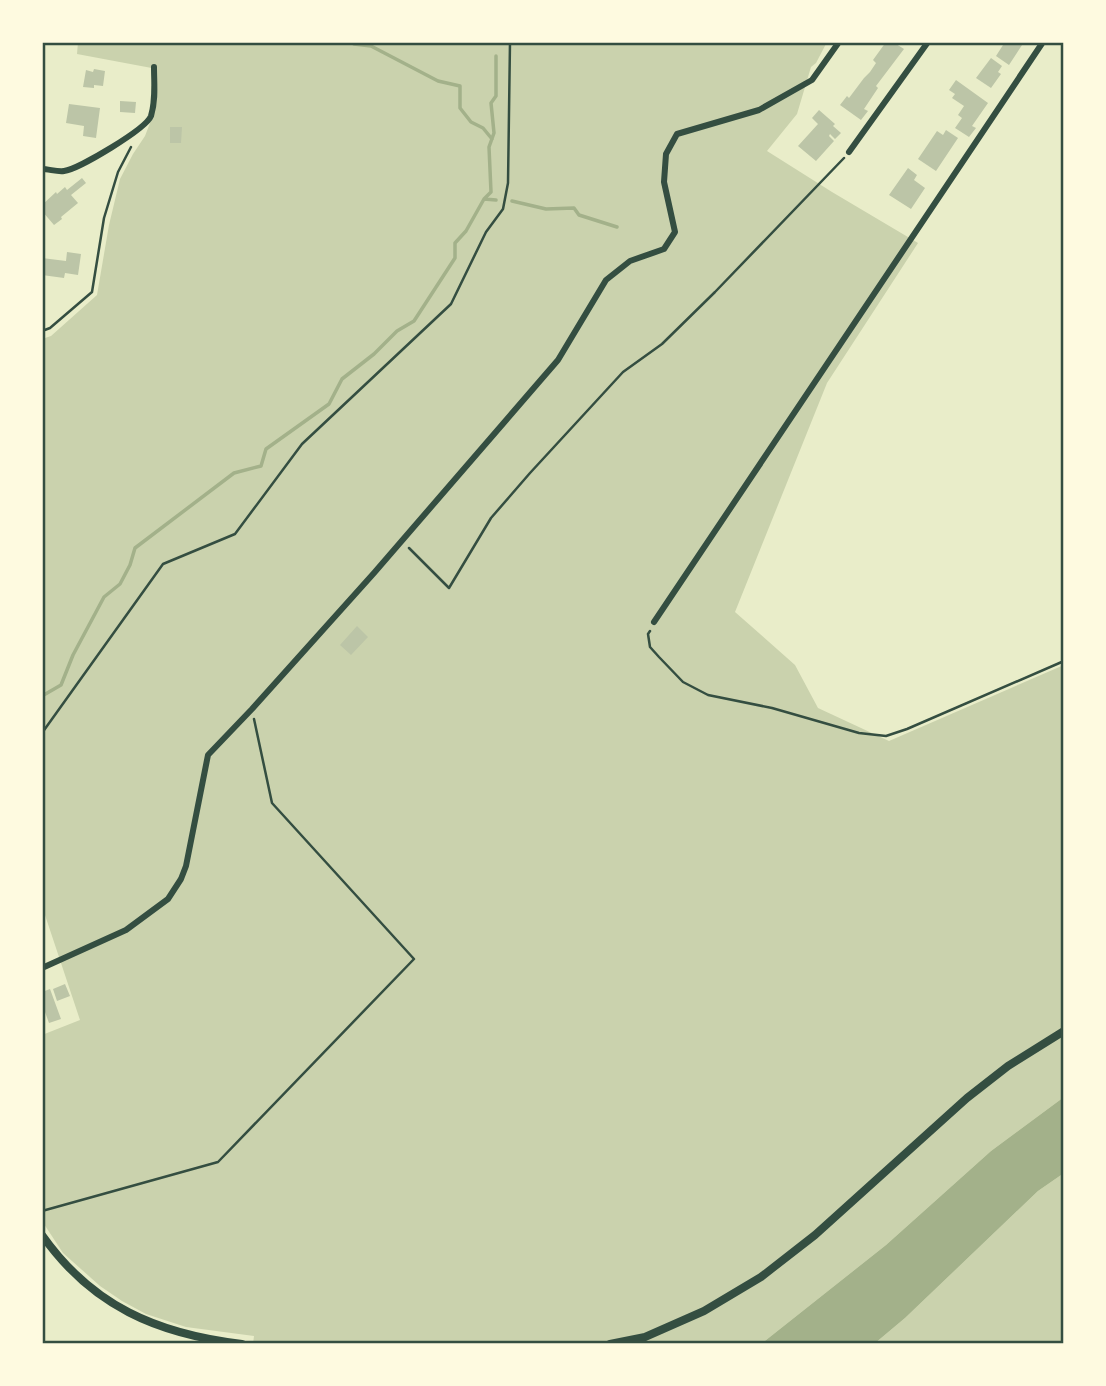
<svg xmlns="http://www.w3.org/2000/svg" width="1106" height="1386" font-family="'IBM Plex Sans',sans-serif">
<rect width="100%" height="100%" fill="#e9edc9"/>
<path fill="#cad2ad" d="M 78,42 L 827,42 L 816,63 L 811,67 L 797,114 L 767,151 L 832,192 L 918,243 L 827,383 L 735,612 L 795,665 L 818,708 L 889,741 L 1064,665 L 1064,1097 L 991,1151 L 886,1245 L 761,1344 L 253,1344 L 254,1336 L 186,1327 L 146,1314 L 122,1301 L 100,1286 L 63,1253 L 42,1221 L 42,1035 L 80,1020 L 42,906 L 42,339 L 51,336 L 97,295 L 109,225 L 120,179 L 133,154 L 145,136 L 150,123 L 157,69 L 77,54 Z
M 1064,1173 L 1064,1344 L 874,1344 L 905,1318 L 1038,1191 Z"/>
<path fill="#a3b18a" d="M 1064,1097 L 1064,1173 L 1038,1191 L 905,1318 L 874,1344 L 761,1344 L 886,1245 L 991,1151 Z"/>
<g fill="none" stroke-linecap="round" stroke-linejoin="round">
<path stroke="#a3b18a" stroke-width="3.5" d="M 354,42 L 354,44 L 371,46 L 438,81 L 460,86 L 460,108 L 471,122 L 483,128 L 492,139
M 484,199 L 496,200
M 512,201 L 546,209 L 574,208 L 579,215 L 617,227
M 42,696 L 61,685 L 73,655 L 104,597 L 120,584 L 130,565 L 135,548 L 234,473 L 261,466 L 266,449 L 329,404 L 342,379 L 374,354 L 397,331 L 414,321 L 455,258 L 455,243 L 466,231 L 484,199 L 491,192 L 489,147 L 494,133 L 491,103 L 496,96 L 496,56"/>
</g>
<path fill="#bcc5a7" d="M 886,42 L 893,42 L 904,49 L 876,86 L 878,88 L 864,109 L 868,111 L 861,120 L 840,105 L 847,96 L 849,98 L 864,78 L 870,72 L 876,63 L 873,60 Z
M 999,42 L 1024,42 L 1009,65 L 996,56 L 1003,45 Z
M 991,58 L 1002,66 L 998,72 L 1001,74 L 991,88 L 976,78 Z
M 94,69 L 105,71 L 103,86 L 94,85 L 94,88 L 83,87 L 86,70 L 93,72 Z
M 956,80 L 988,103 L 972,126 L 976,128 L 969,137 L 955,128 L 962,118 L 958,115 L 964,106 L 952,98 L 955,94 L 949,90 Z
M 120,101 L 136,102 L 135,113 L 120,112 Z
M 69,104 L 100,108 L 96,138 L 83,136 L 84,126 L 66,123 Z
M 819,110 L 835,124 L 833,126 L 841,133 L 835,139 L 830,134 L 829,136 L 834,141 L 816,161 L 798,146 L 818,124 L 812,118 Z
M 170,127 L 182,127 L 181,143 L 170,143 Z
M 946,130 L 958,138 L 936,171 L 918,159 L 937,131 L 943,135 Z
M 908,168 L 917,175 L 914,180 L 925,188 L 911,209 L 889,195 Z
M 82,178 L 86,183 L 71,195 L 78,203 L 61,217 L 62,219 L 54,225 L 42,211 L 42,205 L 56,192 L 57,194 L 65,187 L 67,190 Z
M 67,252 L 81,254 L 78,275 L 65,273 L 64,278 L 42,275 L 42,258 L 66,261 Z
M 357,626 L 368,637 L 351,655 L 340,645 Z
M 65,984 L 70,996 L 57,1001 L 53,989 Z
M 50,989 L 61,1019 L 49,1023 L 45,1012 L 42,1013 L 42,992 Z"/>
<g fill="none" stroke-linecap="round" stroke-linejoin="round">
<path stroke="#344e41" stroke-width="2.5" d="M 42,331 L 50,328 L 92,292 L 104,218 L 118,172 L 131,147
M 409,548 L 449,588 L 491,518 L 530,473 L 623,372 L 662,344 L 715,292 L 844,158
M 650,631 L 648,634 L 650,647 L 659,657 L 683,682 L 708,695 L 772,708 L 859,733 L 886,736 L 907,729 L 1064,661
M 42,733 L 163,564 L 235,534 L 302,444 L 451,304 L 486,232 L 503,209 L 508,183 L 510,42
M 42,1211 L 218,1162 L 414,959 L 272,803 L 254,719"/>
<path stroke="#344e41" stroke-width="6" d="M 849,152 L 928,42
M 42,169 C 49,169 57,172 64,171 C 79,169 146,129 151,116 C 156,100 154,83 154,67
M 654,622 L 1043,42
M 42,968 L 126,930 L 168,899 L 181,879 L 186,866 L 208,755 L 252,709 L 374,573 L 558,360 L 606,280 L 630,261 L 664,249 L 675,232 L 664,182 L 666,154 L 677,134 L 759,110 L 812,80 L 839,42"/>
<path stroke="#344e41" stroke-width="8" d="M 42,1235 C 92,1306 157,1334 242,1344
M 610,1344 L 645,1337 L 704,1311 L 761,1277 L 815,1235 L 967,1098 L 1008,1066 L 1064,1031"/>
</g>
<rect width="1106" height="1386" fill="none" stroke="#fefae0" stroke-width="88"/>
<rect x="44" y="44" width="1018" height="1298" fill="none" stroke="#344e41" stroke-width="2.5"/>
</svg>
